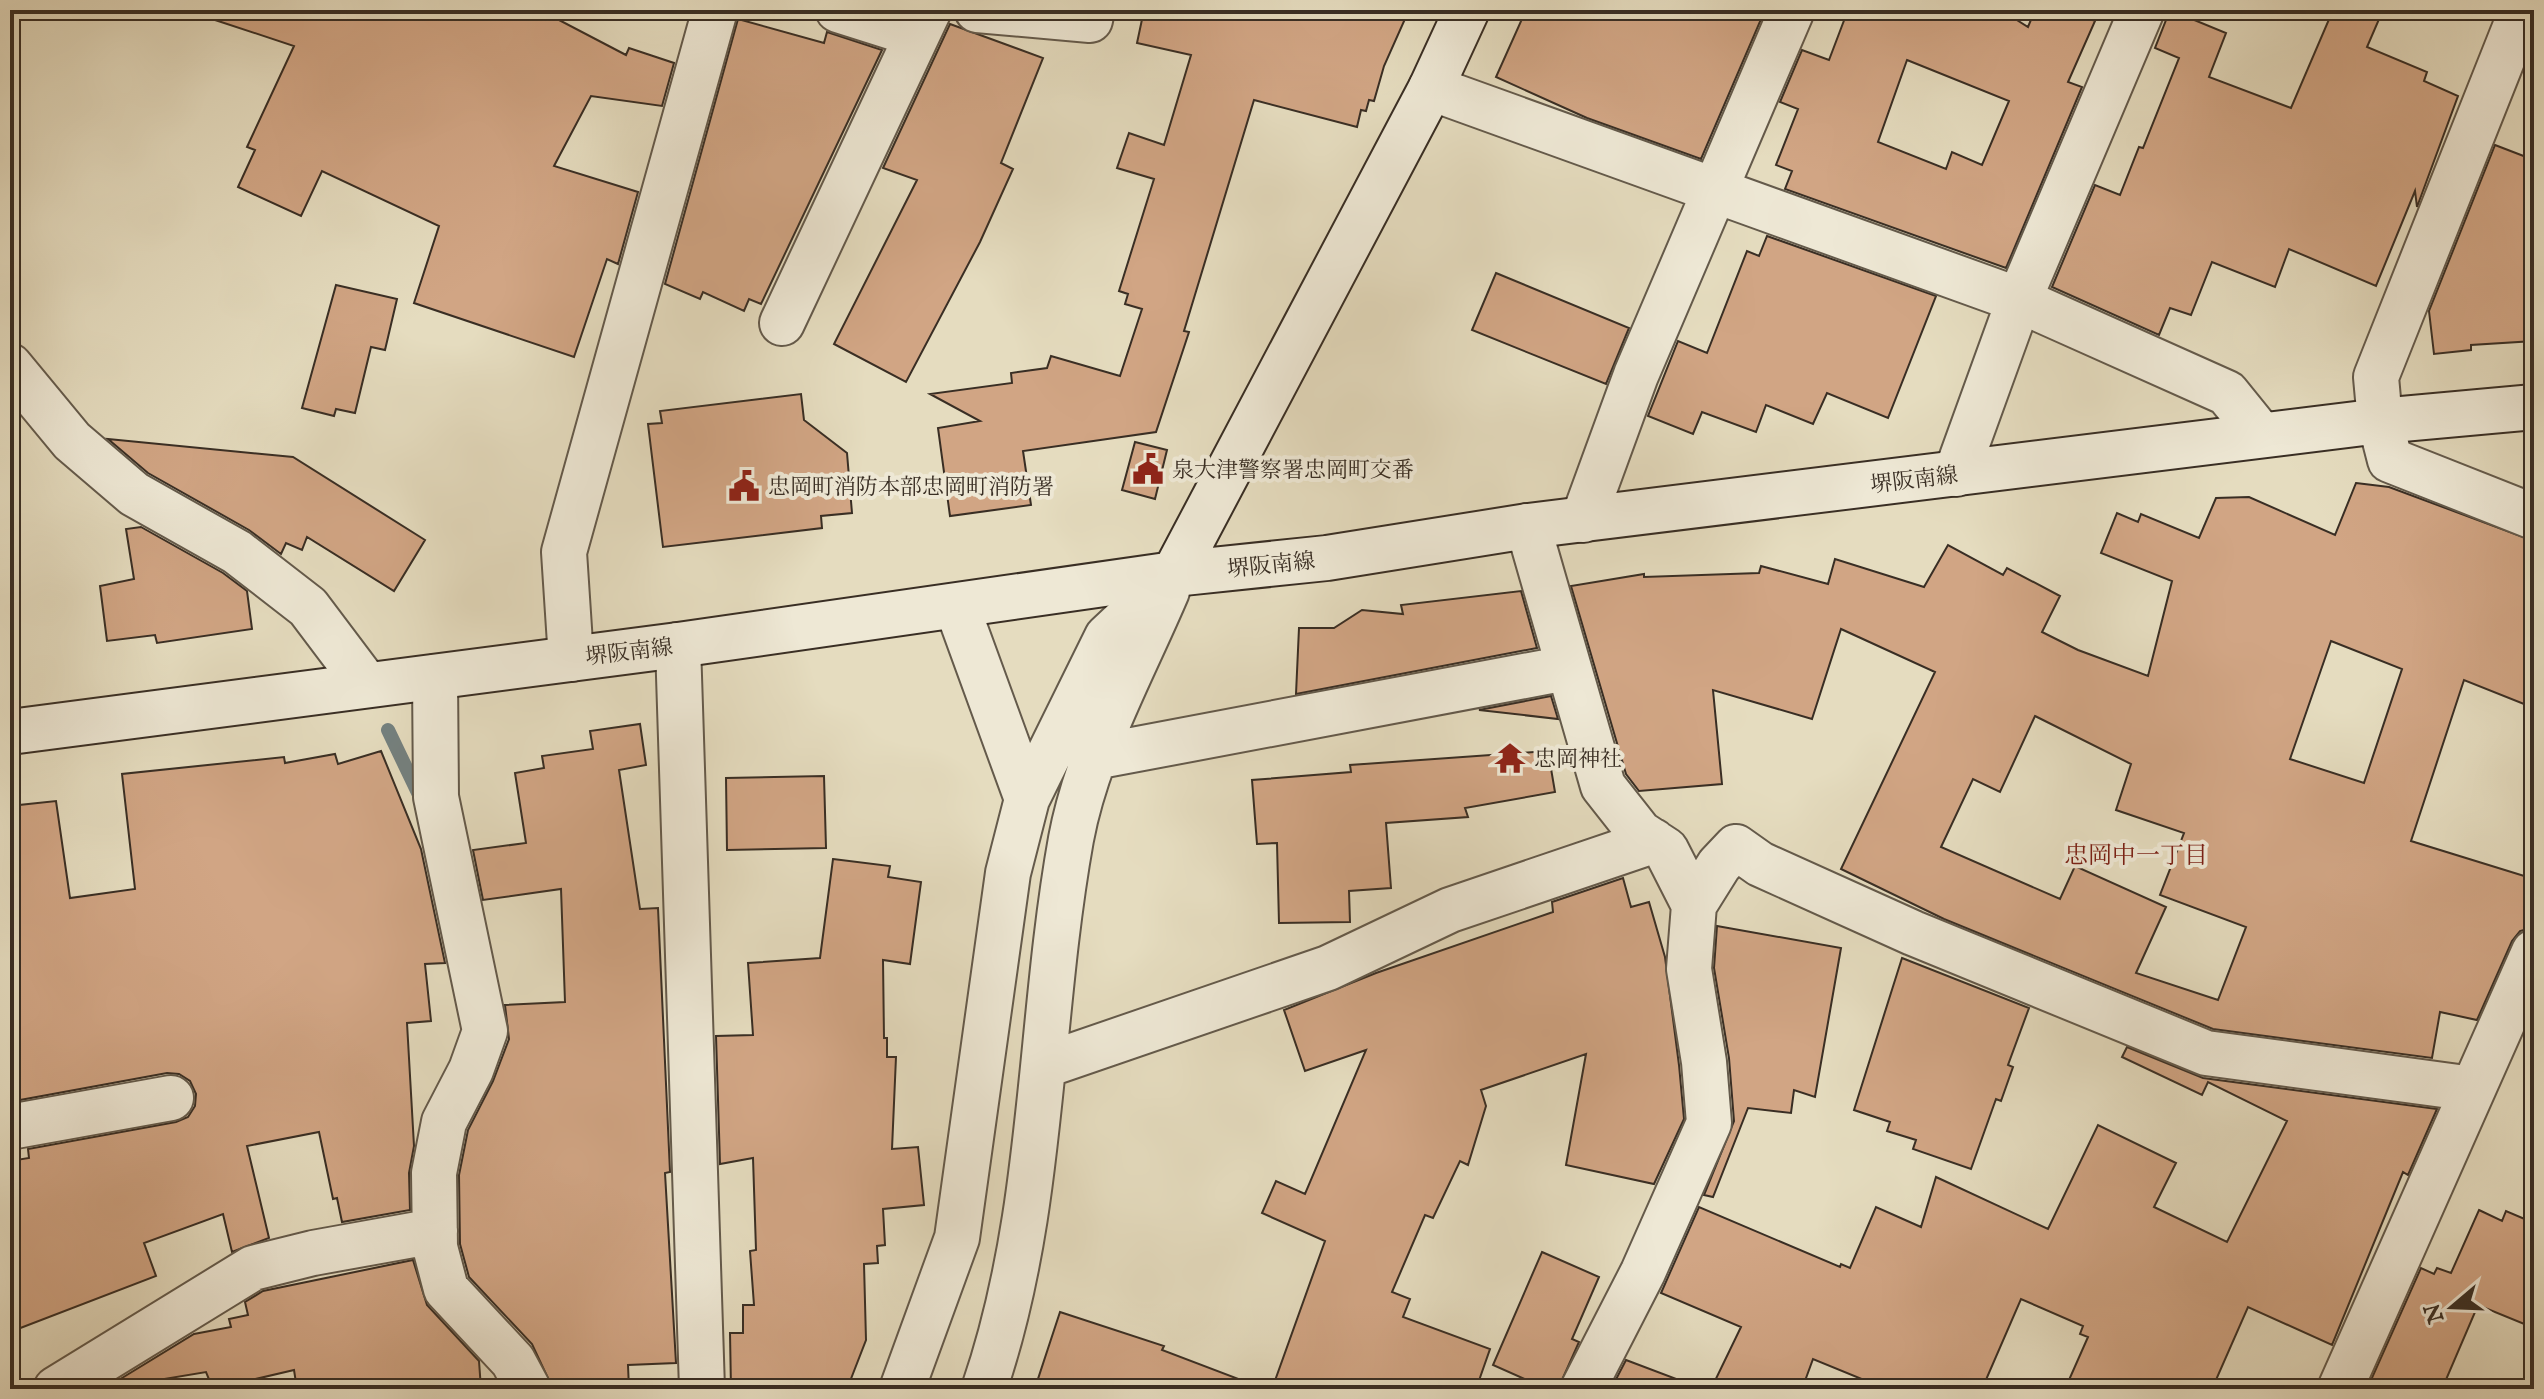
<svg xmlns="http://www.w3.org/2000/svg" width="2544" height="1399" font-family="'IM FELL English','Noto Serif JP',serif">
<rect width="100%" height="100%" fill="#e5dcbf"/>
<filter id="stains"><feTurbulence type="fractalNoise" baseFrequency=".0025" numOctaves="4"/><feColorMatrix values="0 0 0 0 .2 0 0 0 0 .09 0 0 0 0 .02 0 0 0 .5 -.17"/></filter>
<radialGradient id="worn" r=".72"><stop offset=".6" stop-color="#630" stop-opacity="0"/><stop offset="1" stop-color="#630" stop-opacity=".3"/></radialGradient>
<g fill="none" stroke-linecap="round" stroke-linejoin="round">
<path stroke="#748180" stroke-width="14" d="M 388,730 L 422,801"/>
</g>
<path fill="#d1a584" stroke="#392e24" stroke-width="2" fill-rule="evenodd" d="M 208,10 L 540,10 L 626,55 L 629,48 L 674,63 L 662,106 L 591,96 L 554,166 L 638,192 L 618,264 L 607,259 L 574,357 L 414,303 L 439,226 L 322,171 L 301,216 L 238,187 L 255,150 L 247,147 L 294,46 L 206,17 Z
M 1144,10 L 1409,10 L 1384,66 L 1374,101 L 1369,100 L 1366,111 L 1361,110 L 1357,127 L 1254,100 L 1184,331 L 1189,332 L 1156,432 L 1023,451 L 1031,505 L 950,516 L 938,428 L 980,421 L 930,394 L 1012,383 L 1011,373 L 1047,368 L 1051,356 L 1120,376 L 1142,309 L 1125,304 L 1128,294 L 1119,291 L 1154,179 L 1117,168 L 1129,133 L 1164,145 L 1191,55 L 1137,43 Z
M 1526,10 L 1765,10 L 1701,159 L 1587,118 L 1496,77 Z
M 1848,10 L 2001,10 L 2028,27 L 2035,10 L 2070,10 L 2095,21 L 2068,82 L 2082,87 L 2006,268 L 1785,189 L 1792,171 L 1776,165 L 1798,109 L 1780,102 L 1802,50 L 1829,60 ZM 1907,60 L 2009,101 L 1982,165 L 1952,152 L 1946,169 L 1878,142 Z
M 2170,10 L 2226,33 L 2209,77 L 2291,108 L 2333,10 L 2383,10 L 2367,47 L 2427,72 L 2424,81 L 2458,96 L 2417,207 L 2415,191 L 2376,286 L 2289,249 L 2275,287 L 2212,262 L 2191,315 L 2170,308 L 2159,335 L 2052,287 L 2095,185 L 2120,195 L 2139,147 L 2143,148 L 2179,58 L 2155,48 Z
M 738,19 L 824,43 L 827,32 L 882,50 L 761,304 L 749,299 L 744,311 L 703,292 L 700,299 L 665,284 Z
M 950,24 L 1043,58 L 1001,163 L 1013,169 L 980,242 L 906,382 L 834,344 L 917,180 L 883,168 Z
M 2495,145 L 2534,160 L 2534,341 L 2471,345 L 2471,350 L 2434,354 L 2429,311 Z
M 1767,236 L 1936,296 L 1888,418 L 1827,393 L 1813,424 L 1766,405 L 1756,432 L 1702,412 L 1693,434 L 1648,416 L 1678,341 L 1707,353 L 1747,251 L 1759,256 Z
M 1496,273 L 1629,328 L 1606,384 L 1472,330 Z
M 336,285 L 397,299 L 385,350 L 371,347 L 355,413 L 336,409 L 334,416 L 302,408 Z
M 801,394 L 804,420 L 847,453 L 852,513 L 821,516 L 822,528 L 663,547 L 648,424 L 662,423 L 660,411 Z
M 108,439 L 293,457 L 425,540 L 394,591 L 307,537 L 302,550 L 286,543 L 281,554 L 249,530 L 148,473 Z
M 1135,442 L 1167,450 L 1155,499 L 1122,490 Z
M 2356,483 L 2389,487 L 2534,541 L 2534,708 L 2464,680 L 2411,841 L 2534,879 L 2534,927 L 2520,931 L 2512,941 L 2477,1020 L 2440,1012 L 2432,1058 L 2213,1029 L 1944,919 L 1841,869 L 1935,672 L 1841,629 L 1812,719 L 1713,690 L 1722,784 L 1639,791 L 1626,774 L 1571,586 L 1644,574 L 1644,577 L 1759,573 L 1761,566 L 1828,584 L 1835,559 L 1924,587 L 1948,545 L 2003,575 L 2007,568 L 2060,596 L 2042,632 L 2078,650 L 2148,676 L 2172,581 L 2101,553 L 2117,513 L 2138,522 L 2141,514 L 2199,538 L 2216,498 L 2249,497 L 2335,535 ZM 2331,641 L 2402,669 L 2364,783 L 2290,759 ZM 2035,716 L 2131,764 L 2116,810 L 2184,833 L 2160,895 L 2246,927 L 2218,1000 L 2136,973 L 2166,907 L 2075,866 L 2060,899 L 1941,847 L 1973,779 L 2000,792 Z
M 141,527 L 223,573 L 247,591 L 252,629 L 157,643 L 155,635 L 107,641 L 100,586 L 134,579 L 126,529 Z
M 1521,591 L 1537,648 L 1296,694 L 1299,628 L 1334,628 L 1362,610 L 1403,614 L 1401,605 Z
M 1551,696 L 1558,719 L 1479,710 Z
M 640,724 L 646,765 L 619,770 L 640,909 L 658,908 L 670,1172 L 665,1173 L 676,1363 L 628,1365 L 629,1389 L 553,1389 L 532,1344 L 469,1277 L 460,1244 L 459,1175 L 468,1130 L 493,1081 L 509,1039 L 505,1005 L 565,1002 L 561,889 L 483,900 L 473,850 L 526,843 L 515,773 L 544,768 L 542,756 L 593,749 L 590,731 Z
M 381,751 L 421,849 L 445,963 L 425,964 L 431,1021 L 407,1023 L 414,1146 L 409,1173 L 410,1210 L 342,1222 L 337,1198 L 333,1199 L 319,1132 L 247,1146 L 269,1238 L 232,1252 L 223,1214 L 144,1243 L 156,1276 L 10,1332 L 10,1161 L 29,1158 L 28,1149 L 176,1122 L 188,1117 L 195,1106 L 196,1094 L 190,1081 L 179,1074 L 167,1073 L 20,1100 L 10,1030 L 10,806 L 56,801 L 70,898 L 135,889 L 122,774 L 284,757 L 285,763 L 335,754 L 338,764 Z
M 1548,751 L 1555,792 L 1465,808 L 1468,817 L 1386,823 L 1391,888 L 1349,891 L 1350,922 L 1279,923 L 1277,843 L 1257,844 L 1252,780 L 1351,772 L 1350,765 Z
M 824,776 L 826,848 L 727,850 L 726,778 Z
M 833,859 L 890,866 L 888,877 L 921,882 L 910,964 L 883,960 L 884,1038 L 887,1038 L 887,1057 L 896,1057 L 892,1149 L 918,1147 L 924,1205 L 883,1209 L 885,1245 L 877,1246 L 878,1263 L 864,1264 L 866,1340 L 847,1389 L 731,1389 L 730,1333 L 743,1333 L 743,1305 L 754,1305 L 750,1251 L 756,1250 L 753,1158 L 720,1164 L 716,1036 L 753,1035 L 748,963 L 820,958 Z
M 1623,878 L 1631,907 L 1649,902 L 1665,957 L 1679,1065 L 1684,1119 L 1654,1184 L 1566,1165 L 1586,1054 L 1481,1090 L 1486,1106 L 1468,1165 L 1460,1161 L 1433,1218 L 1425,1215 L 1392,1292 L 1410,1299 L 1403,1317 L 1490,1349 L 1476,1389 L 1272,1389 L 1325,1241 L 1262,1213 L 1276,1181 L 1305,1194 L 1366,1050 L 1305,1071 L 1284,1010 L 1376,973 L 1553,912 L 1552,902 Z
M 1717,926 L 1841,948 L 1815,1097 L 1794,1090 L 1791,1113 L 1748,1108 L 1713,1197 L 1704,1195 L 1734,1121 L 1729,1058 L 1714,968 Z
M 1902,958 L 2029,1008 L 2008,1065 L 2013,1067 L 2001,1101 L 1996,1099 L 1971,1169 L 1913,1149 L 1916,1140 L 1887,1131 L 1890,1122 L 1854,1110 Z
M 2127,1047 L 2203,1078 L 2437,1109 L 2408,1175 L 2403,1172 L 2332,1345 L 2248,1307 L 2212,1389 L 2065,1389 L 2088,1337 L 2080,1334 L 2083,1326 L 2021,1299 L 1982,1389 L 1886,1389 L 1813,1359 L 1802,1389 L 1711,1389 L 1741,1327 L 1661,1293 L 1699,1207 L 1840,1267 L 1841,1264 L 1850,1268 L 1876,1207 L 1921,1227 L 1936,1177 L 2048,1229 L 2098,1125 L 2176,1163 L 2154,1207 L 2227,1242 L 2287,1121 L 2208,1082 L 2202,1095 L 2122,1057 Z
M 2479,1210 L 2502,1221 L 2506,1211 L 2534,1223 L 2534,1328 L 2478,1305 L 2442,1389 L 2367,1389 L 2421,1268 L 2434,1274 L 2437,1268 L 2451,1273 Z
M 1542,1252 L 1599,1277 L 1572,1339 L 1579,1342 L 1558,1389 L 1547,1389 L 1493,1365 Z
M 413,1260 L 427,1305 L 479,1361 L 481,1389 L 297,1389 L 294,1370 L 213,1389 L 206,1372 L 104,1389 L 194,1334 L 231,1327 L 229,1319 L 248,1315 L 245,1302 L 263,1291 Z
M 1060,1312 L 1164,1346 L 1162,1350 L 1257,1386 L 1256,1389 L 1057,1389 L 1037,1382 Z
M 1626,1360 L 1695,1386 L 1694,1389 L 1611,1389 Z"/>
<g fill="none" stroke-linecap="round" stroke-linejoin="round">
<defs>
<path id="street" d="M 838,10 L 917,35
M 977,10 L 1090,20 L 1092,10
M 2522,10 L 2376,377 L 2380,421 L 2390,460 L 2534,517
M 1431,88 L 2019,300 L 2227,393 L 2261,435
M 782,323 L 929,10
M 10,366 L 72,441 L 134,494 L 237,552 L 308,607 L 366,684
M 1956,474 L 2019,300 L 2142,10
M 1583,520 L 1636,375 L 1792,10
M 1528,526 L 1603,786 L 1640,833 L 1666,850 L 1694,905 L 1689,969 L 1704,1062 L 1709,1123 L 1643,1272 L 1583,1389
M 957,607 L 1027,799
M 678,645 L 702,1389
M 571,659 L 564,552 L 715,10
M 435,677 L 436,797 L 485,1031 L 471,1070 L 444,1122 L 434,1173 L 435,1247 L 446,1289 L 513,1361 L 528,1389
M 1095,757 L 1567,668
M 1694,905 L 1719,865 L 1736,847 L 1760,864 L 1913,933 L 2206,1053 L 2473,1089
M 1046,1065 L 1328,968 L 1450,910 L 1653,841
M 10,1127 L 171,1098
M 56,1389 L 253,1268 L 313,1253 L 435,1231
M 902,1389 L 957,1238 L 1008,873 L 1027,799 L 1107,637 L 1174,574
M 984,1389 C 1045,1212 1038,1022 1071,839 C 1087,753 1133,671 1167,591
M 2340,1389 L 2534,952"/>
<path id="secondary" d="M 1174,574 L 1431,88 L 1467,10
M 10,732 L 678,645 L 1174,574 L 1327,558 L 1528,526 L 2380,421 L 2534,407"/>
</defs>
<use href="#street" stroke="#645a4b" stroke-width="48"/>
<use href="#secondary" stroke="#392e24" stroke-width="48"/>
<use href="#street" stroke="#eee8d5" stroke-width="44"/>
<use href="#secondary" stroke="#eee8d5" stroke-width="44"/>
</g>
<defs>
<symbol id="civic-bare" viewBox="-9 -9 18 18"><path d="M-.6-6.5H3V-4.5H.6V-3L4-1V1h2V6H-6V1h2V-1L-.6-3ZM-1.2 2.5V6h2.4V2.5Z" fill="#8f2418" stroke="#eee8d5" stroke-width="2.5" paint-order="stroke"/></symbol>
<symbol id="temple-bare" viewBox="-9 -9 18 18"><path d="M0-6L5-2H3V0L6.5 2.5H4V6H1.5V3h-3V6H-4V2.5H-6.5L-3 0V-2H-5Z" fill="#8f2418" stroke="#eee8d5" stroke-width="2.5" paint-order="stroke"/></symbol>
</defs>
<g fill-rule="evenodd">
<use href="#civic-bare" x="1126" y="447" width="44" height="44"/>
<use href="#civic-bare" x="722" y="464" width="44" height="44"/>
<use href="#temple-bare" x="1488" y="736" width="44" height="44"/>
</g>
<g text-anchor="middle" stroke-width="8" stroke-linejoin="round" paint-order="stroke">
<g font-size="22" fill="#392e24" stroke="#eee8d5" text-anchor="start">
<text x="1172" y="477">泉大津警察署忠岡町交番</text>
<text x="768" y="494">忠岡町消防本部忠岡町消防署</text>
<text x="1534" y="766">忠岡神社</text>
</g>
<g font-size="22" fill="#392e24" stroke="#eee8d5">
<text transform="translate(1914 479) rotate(-7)" y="8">堺阪南線</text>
<text transform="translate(1271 564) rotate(-6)" y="8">堺阪南線</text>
<text transform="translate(629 651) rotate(-7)" y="8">堺阪南線</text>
</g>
<g font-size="24" fill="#7a1f14" stroke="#eee8d5">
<text x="2136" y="863">忠岡中一丁目</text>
</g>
</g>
<rect width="2544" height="1399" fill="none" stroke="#e5dcbf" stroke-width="40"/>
<rect x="12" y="12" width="2520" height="1375" fill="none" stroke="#392e24" stroke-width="4"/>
<rect x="20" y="20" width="2504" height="1359" fill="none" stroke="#392e24" stroke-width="2"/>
<g transform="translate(2452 1307) rotate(251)" stroke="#eee8d5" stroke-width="6" paint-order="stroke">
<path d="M0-6L14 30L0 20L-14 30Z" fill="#392e24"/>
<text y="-12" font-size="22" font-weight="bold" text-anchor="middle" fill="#392e24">N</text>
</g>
<rect width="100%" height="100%" filter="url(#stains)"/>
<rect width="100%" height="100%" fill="url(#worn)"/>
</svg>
